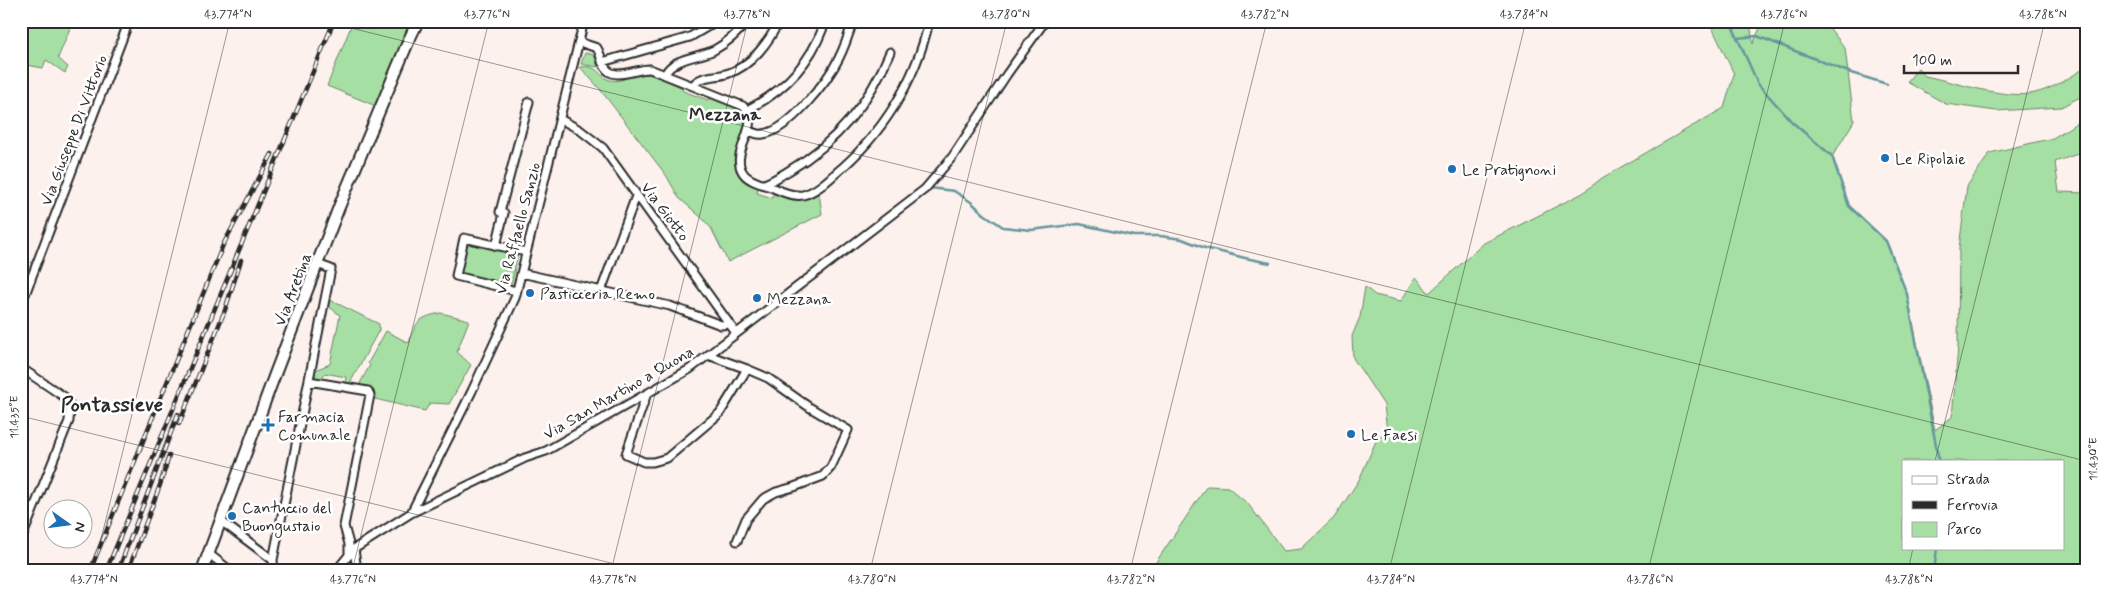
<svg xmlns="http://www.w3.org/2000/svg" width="2107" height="592" font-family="Mynerve,sans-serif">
<rect width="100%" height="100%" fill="#fdf1ee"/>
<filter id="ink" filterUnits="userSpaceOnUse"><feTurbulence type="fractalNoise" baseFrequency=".02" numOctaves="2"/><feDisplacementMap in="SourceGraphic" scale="10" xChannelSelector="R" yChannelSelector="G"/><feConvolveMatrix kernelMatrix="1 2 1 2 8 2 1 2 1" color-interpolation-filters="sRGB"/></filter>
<g filter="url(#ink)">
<path fill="#a6dfa3" stroke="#688567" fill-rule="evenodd" d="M 21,21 L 73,21 L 58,58 L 68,67 L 65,73 L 46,60 L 43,68 L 21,64 Z
M 353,21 L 414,21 L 376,106 L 327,86 Z
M 1709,21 L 1750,21 L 1753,44 L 1763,21 L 1824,21 L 1845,48 L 1854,121 L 1832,157 L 1849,206 L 1886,241 L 1907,294 L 1935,430 L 1952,417 L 1958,347 L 1959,248 L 1967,186 L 1990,153 L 2053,138 L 2086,117 L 2086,151 L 2055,162 L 2059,192 L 2086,193 L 2086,571 L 1150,571 L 1207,486 L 1228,487 L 1248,504 L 1284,551 L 1301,549 L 1334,518 L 1359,480 L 1376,441 L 1387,431 L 1384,405 L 1353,358 L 1352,336 L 1360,317 L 1365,287 L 1375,295 L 1401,301 L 1416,277 L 1429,293 L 1484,243 L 1583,193 L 1602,178 L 1724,108 L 1734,74 ZM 1903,461 L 2063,461 L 2063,548 L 1903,548 Z
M 585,53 L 594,55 L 598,67 L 581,64 Z
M 580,67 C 599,64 598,77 610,80 C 621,83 630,75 641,74 C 653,73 669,82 681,87 L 683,91 L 708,100 L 712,96 L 740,108 L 746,122 C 740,148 722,175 758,187 L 757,193 L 772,198 L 774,192 C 793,199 800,202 819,193 L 822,214 L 728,262 L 711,228 L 702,218 L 679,198 L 666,175 L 599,88 Z
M 2086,67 L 2086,94 L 2061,107 L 1996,111 L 1946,104 L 1907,82 L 1918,68 L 1925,76 C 1955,82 2007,100 2035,93 C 2052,89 2071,77 2086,67 Z
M 467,242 L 518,254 L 511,286 L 459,274 Z
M 326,298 L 379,324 L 379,330 L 349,385 L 345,384 L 346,377 L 325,373 L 321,380 L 315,378 L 315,370 L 330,364 L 340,315 L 324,303 Z
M 441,313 L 469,320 L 457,352 L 471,365 L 449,404 L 430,403 L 425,411 L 375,399 L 373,390 L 358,387 L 370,365 L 368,363 L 386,331 L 409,343 C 415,322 419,317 441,313 Z"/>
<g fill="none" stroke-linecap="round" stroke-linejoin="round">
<path stroke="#66969c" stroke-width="2.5" d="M 1730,21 L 1758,84 L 1792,122 L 1832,156 L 1849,206 L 1886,241 L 1907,294 L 1939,461
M 1737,38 L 1757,36 L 1851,73 L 1887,84
M 930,188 L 954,191 L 971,202 L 984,214 L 1003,227 L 1031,230 L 1079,224 L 1134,236 L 1160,236 L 1182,239 L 1205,248 L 1245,258 L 1270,263
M 1934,571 L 1937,548"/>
<defs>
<path id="street" d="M 579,42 L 597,48 C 601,54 601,61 605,67 C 613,82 637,68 650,69 L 743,106 C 764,125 727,153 744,174 C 749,181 762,184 771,187 C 780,191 793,197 803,195 C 815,192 826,182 835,174 C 882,135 916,81 929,21
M 602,62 L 690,37 L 717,21
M 665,74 C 674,57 698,58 714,50 C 727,43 738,33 747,21
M 693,85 C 703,74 716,78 729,73 C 751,66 769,42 779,21
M 747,110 C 782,92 809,65 823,28
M 560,119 L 580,130 L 603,148 L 736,333
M 748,130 C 753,133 758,135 763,134 C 789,131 828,80 839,58 C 845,46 849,34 853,21
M 764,184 C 773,181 782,175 790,170 C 837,142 870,102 890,52
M 496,246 L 504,213 L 500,212 L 529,102
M 521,273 L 670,306 L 721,325 L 729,324
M 21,275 L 31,280
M 516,291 L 456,276 L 464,238 L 526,252
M 601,291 L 636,196
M 21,305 L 129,21
M 708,355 L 747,369 L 768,378 L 809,407 L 848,430 L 831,467 L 823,476 L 794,487 L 776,492 L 763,499 L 746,519 L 737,541
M 21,368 L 66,398 L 70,406 L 69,421 L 21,540
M 309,381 L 368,391 L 370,395 L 344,526 L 349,544 L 349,554
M 646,396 L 626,454 L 644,462 L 653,462 L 667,458 L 720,413 L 747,369
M 411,513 L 472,391 L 515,298 L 584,21
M 221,521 L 273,560
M 354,549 L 357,571
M 209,554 L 231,571
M 274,568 L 287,571
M 274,571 L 273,560 L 331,269 L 317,264
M 336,571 L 354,549 L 411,513 L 525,458 L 546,451 L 690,369 L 925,189 L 953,156 L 1007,74 L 1045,21"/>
<path id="secondary" d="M 202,571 L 275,374 L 339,207 L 408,42 L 418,21"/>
</defs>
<use href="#street" stroke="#2b2b2b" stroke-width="11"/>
<use href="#secondary" stroke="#2b2b2b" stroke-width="14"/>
<use href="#street" stroke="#fff" stroke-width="7"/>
<use href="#secondary" stroke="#fff" stroke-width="10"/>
<defs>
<path id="rail" d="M 179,424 L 225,310 L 241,260
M 90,571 L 223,245 L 272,154
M 106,571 L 334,21
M 118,571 L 178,414
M 128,571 L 160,485 L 169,456"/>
</defs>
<use href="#rail" stroke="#2b2b2b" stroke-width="4.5"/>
<use href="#rail" stroke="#fff" stroke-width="2.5" stroke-dasharray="8" stroke-linecap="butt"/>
</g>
</g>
<path fill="none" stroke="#2b2b2b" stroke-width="1" stroke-opacity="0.45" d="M 323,21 L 2086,461M 21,416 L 643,571M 1935,461 L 2045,21M 93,571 L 230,21M 352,571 L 489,21M 611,571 L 748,21M 870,571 L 1007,21M 1130,571 L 1267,21M 1389,571 L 1526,21M 1648,571 L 1785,21M 1908,571 L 1913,548"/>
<g fill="#1f6fb2" stroke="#fff" stroke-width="2">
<circle cx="1885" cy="158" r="5"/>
<circle cx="1452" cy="169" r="5"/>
<circle cx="530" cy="293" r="5"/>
<circle cx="757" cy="298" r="5"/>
<path d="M265.5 417.5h5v5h5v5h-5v5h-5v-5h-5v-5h5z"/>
<circle cx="1351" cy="434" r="5"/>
<circle cx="232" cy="516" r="5"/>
</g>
<g text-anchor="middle" stroke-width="5" stroke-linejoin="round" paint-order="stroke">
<g font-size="16" fill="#2b2b2b" stroke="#fff">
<text transform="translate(73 130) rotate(-69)" y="6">Via Giuseppe Di Vittorio</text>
<text transform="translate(666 211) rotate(53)" y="6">Via Giotto</text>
<text transform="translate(517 228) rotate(-75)" y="6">Via Raffaello Sanzio</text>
<text transform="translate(292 289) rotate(-69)" y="6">Via Aretina</text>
<text transform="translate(618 392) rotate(-30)" y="6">Via San Martino a Quona</text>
</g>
<g font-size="16" fill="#2b2b2b" stroke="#fff" text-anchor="start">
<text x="1895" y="164">Le Ripolaie</text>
<text x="1462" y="175">Le Pratignoni</text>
<text x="540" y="299">Pasticceria Remo</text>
<text x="767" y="304">Mezzana</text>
<text x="278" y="422">Farmacia<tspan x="278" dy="18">Comunale</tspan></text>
<text x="1361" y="440">Le Faesi</text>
<text x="242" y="513">Cantuccio del<tspan x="242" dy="18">Buongustaio</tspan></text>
</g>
<g font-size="18" font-weight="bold" fill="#2b2b2b" stroke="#fff">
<text x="725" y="120">Mezzana</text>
</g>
<g font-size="21" font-weight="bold" fill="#2b2b2b" stroke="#fff">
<text x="112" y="411">Pontassieve</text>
</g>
</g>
<rect width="2107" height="592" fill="none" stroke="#fff" stroke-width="55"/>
<rect x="1902" y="460" width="162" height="90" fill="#ffffff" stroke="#aaaaaa"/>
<rect x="1912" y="476" width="25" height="8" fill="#ffffff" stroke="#aaaaaa"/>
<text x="1947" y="484" font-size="15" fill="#2b2b2b">Strada</text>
<rect x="1912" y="501" width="25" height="8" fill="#2b2b2b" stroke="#aaaaaa"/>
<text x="1947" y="510" font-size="15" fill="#2b2b2b">Ferrovia</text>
<rect x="1912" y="522" width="25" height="15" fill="#a6dfa3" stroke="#aaaaaa"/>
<text x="1947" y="534" font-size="15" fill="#2b2b2b">Parco</text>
<g transform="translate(68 524) rotate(104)"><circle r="24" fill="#ffffff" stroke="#aaaaaa"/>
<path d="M0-4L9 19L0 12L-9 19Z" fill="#1f6fb2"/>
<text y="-8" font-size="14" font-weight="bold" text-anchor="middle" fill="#2b2b2b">N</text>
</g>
<path d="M1904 65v8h114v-8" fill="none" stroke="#2b2b2b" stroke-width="2.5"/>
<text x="1912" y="65" font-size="15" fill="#2b2b2b" stroke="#ffffff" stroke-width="4" paint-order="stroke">100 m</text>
<rect x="28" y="28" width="2052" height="536" fill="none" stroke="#2b2b2b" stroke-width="2"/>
<g font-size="12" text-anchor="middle" fill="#2b2b2b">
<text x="228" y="18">43.774°N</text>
<text x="487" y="18">43.776°N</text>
<text x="747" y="18">43.778°N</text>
<text x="1006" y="18">43.780°N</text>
<text x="1265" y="18">43.782°N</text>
<text x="1524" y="18">43.784°N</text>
<text x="1784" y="18">43.786°N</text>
<text x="2043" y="18">43.788°N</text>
<text transform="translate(14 417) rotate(-90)" y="4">11.435°E</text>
<text transform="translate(2093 459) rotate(-90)" y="4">11.430°E</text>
<text x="94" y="583">43.774°N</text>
<text x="353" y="583">43.776°N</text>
<text x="613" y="583">43.778°N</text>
<text x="872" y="583">43.780°N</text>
<text x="1131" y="583">43.782°N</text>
<text x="1391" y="583">43.784°N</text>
<text x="1650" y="583">43.786°N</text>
<text x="1909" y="583">43.788°N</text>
</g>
</svg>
